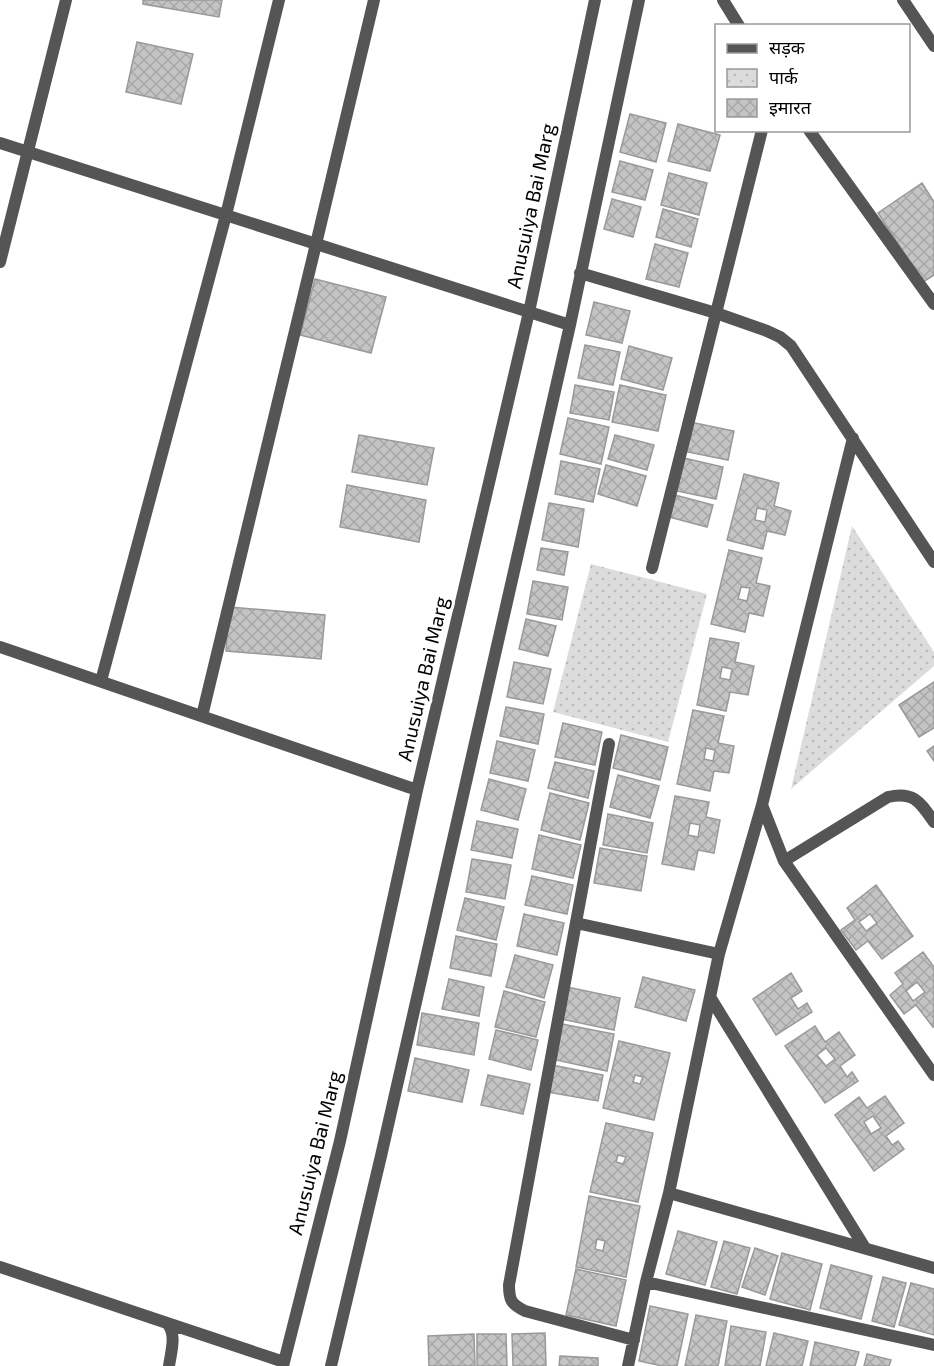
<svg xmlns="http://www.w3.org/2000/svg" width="934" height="1366" font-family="'Exo 2','Noto Sans Devanagari',sans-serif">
<defs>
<pattern id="park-dots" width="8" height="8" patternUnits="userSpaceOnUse" patternTransform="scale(1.5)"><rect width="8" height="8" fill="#dcdcdc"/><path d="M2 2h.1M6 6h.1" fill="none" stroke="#bbb" stroke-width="1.8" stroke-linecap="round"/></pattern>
<pattern id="building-cross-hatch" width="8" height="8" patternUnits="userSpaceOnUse" patternTransform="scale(1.5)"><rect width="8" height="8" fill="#c4c4c4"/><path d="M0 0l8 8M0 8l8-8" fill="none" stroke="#a7a7a7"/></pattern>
</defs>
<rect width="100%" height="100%" fill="#fff"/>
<path fill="url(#park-dots)" d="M 852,526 L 934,652 L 934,666 L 791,789 Z
M 591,564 L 707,594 L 668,742 L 553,712 Z"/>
<path fill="url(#building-cross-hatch)" stroke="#999" stroke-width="1.5" fill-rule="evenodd" d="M 143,0 L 222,0 L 219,17 L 143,4 Z
M 137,42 L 193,54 L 181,104 L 126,92 Z
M 630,114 L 666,123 L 656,162 L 620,152 Z
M 678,124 L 720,135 L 710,171 L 668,161 Z
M 620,161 L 653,170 L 645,200 L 612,192 Z
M 669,173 L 707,183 L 699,215 L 661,205 Z
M 922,183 L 934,202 L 934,275 L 923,282 L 878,213 Z
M 612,199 L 641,207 L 633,237 L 604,229 Z
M 663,209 L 698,219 L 691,247 L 656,237 Z
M 655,244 L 688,253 L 679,287 L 646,279 Z
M 315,279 L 386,297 L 371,353 L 300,335 Z
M 594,302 L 630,311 L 622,343 L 586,335 Z
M 585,345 L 620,352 L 613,385 L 578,378 Z
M 629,346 L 672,358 L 663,390 L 621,379 Z
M 575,385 L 614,392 L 609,420 L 570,413 Z
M 620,385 L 666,395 L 658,431 L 612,422 Z
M 568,418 L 609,427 L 601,464 L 560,454 Z
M 690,422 L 734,431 L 728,460 L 683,451 Z
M 359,435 L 434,448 L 427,485 L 352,472 Z
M 615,435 L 654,445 L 647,470 L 608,459 Z
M 684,458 L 723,467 L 716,499 L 677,491 Z
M 561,461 L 600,469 L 593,502 L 555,494 Z
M 606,465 L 646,476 L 637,506 L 598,494 Z
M 744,474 L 779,483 L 774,506 L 791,511 L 785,535 L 767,531 L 763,549 L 727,540 ZM 757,508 L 767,510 L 765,522 L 755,520 Z
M 347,485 L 426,500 L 419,542 L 340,527 Z
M 675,495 L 713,505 L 707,527 L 669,517 Z
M 549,503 L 584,509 L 578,547 L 542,540 Z
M 541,548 L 568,552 L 564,575 L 537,570 Z
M 729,550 L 762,558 L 756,583 L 770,586 L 763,616 L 749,613 L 745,632 L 711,624 ZM 741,587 L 750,588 L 747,601 L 738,599 Z
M 533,581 L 568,587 L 562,620 L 527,614 Z
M 229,607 L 325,615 L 321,659 L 226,651 Z
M 526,619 L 556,626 L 548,656 L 519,649 Z
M 710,638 L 739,643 L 735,662 L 754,666 L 748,695 L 730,692 L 726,711 L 697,705 ZM 722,667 L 732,669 L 730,680 L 720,678 Z
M 514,662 L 551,669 L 543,704 L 507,697 Z
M 934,682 L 934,728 L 919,737 L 899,705 Z
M 506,707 L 544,714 L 538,744 L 500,736 Z
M 693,710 L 724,716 L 718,743 L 734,746 L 729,773 L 714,771 L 710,791 L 677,784 ZM 706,748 L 715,750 L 713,761 L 704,759 Z
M 563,723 L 602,732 L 595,765 L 555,757 Z
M 621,735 L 668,747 L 660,780 L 613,768 Z
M 497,741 L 535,750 L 528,781 L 490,773 Z
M 934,746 L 934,761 L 927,751 Z
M 555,762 L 594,771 L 588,798 L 548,788 Z
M 618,775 L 659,786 L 650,818 L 610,807 Z
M 489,779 L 526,789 L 518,820 L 481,810 Z
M 550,793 L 589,803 L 580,840 L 541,830 Z
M 675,796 L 709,802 L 706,817 L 720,820 L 714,853 L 698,850 L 694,870 L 662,864 ZM 690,823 L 700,825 L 698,837 L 688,835 Z
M 608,814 L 653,823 L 647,853 L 603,845 Z
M 477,821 L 518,829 L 512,858 L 471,850 Z
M 539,835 L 581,845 L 573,878 L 532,869 Z
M 600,848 L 647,856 L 641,891 L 594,883 Z
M 472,859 L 511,865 L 505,899 L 466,892 Z
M 532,876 L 573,885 L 567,914 L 525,905 Z
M 876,885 L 913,936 L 882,959 L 868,941 L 856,950 L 841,930 L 855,920 L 847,908 ZM 870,914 L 877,923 L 866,931 L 859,922 Z
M 465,898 L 504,907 L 496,940 L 457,930 Z
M 524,914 L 564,923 L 557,955 L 517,946 Z
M 456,936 L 497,944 L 491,976 L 450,968 Z
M 923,952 L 934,967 L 934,1026 L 933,1027 L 916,1005 L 904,1014 L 890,995 L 903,984 L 895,973 ZM 917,982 L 925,992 L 913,1001 L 906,991 Z
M 515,955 L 553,965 L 544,998 L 506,987 Z
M 791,973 L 802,991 L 791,998 L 798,1009 L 807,1003 L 812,1012 L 776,1035 L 753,999 Z
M 643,977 L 695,990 L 686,1021 L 635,1007 Z
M 449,979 L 484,987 L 479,1016 L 442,1009 Z
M 567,987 L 620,998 L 614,1030 L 561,1019 Z
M 504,991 L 545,1002 L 536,1037 L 495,1027 Z
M 422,1013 L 479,1023 L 474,1055 L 417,1045 Z
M 562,1024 L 614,1034 L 607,1071 L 556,1060 Z
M 815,1026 L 825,1042 L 839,1032 L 855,1055 L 840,1066 L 847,1077 L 852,1072 L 858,1081 L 825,1103 L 785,1046 ZM 826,1048 L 835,1059 L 826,1066 L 817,1055 Z
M 496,1030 L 538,1040 L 531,1070 L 489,1059 Z
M 619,1041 L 670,1053 L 654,1120 L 603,1108 ZM 635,1075 L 643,1077 L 640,1084 L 633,1082 Z
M 415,1058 L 469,1070 L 462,1102 L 408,1091 Z
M 552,1065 L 603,1075 L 598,1101 L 547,1092 Z
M 488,1075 L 530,1084 L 523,1114 L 481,1105 Z
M 885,1096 L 904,1123 L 886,1136 L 892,1145 L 898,1141 L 904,1149 L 874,1171 L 835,1115 L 859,1097 L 867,1108 ZM 873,1116 L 881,1128 L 871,1134 L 864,1122 Z
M 606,1123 L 653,1133 L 638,1202 L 590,1192 ZM 618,1155 L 626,1157 L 623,1164 L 616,1162 Z
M 589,1196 L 640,1206 L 626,1277 L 576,1267 ZM 597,1239 L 605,1241 L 603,1251 L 595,1249 Z
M 678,1231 L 717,1242 L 705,1285 L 666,1274 Z
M 724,1241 L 750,1248 L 737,1294 L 711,1287 Z
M 755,1248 L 778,1256 L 765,1295 L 742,1287 Z
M 782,1253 L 822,1264 L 810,1310 L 770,1299 Z
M 831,1265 L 872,1276 L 861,1319 L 820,1308 Z
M 576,1269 L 626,1280 L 616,1326 L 566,1315 Z
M 883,1277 L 906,1283 L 894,1327 L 872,1321 Z
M 911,1283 L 934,1289 L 934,1335 L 899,1325 Z
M 650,1306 L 688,1314 L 677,1366 L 662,1366 L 639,1361 Z
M 696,1315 L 727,1321 L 718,1366 L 685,1366 Z
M 731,1326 L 766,1332 L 760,1366 L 725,1366 Z
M 545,1333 L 546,1366 L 513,1366 L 512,1334 Z
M 774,1333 L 808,1341 L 802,1366 L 766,1366 Z
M 474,1334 L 475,1366 L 429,1366 L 428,1336 Z
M 477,1334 L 506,1334 L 507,1366 L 477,1366 Z
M 815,1342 L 859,1352 L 855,1366 L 810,1366 Z
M 867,1354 L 891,1360 L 889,1366 L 864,1366 Z
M 560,1356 L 598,1358 L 598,1366 L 559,1366 Z"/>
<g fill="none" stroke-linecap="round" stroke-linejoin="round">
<path stroke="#555" stroke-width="12" d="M 723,0 L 739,26
M 903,0 L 934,46
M 809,130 L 934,304
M 0,143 L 570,325
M 0,262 L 66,0
M 580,273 L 716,313 L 767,331 L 780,337 L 791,346 L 934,562
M 652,568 L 762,130
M 0,647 L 417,790
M 101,681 L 226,215 L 279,0
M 202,716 L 316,244 L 374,0
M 609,744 L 509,1285 C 509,1300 511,1304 525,1311 L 634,1340
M 762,805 L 784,861 L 934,1075
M 784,861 L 888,797 C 914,791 920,802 934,822
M 576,923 L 719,954
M 710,997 L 865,1248
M 669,1193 L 934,1268
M 0,1267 L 167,1323 C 177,1334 171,1352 169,1366
M 646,1282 L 934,1345
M 167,1323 L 284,1362
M 283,1366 L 340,1141 L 417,790 L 529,312 L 595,0
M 331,1366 L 381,1156 L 570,325 L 639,0
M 628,1366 L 646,1282 L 669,1193 L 719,954 L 762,805 L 853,438"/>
</g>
<g text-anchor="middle" stroke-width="6" stroke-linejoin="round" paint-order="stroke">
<g font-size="20" fill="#000" stroke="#fff">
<text transform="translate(531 206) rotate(-78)" y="7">Anusuiya Bai Marg</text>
<text transform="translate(423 679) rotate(-77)" y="7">Anusuiya Bai Marg</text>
<text transform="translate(315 1153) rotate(-76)" y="7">Anusuiya Bai Marg</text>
</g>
</g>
<rect x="715" y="24" width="195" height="108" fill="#ffffff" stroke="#999999" stroke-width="1.5"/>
<rect x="727" y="44" width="30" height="9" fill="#555555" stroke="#999999" stroke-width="1.5"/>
<text x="769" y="54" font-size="18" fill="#000000">सड़क</text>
<rect x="727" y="69" width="30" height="18" fill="url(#park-dots)" stroke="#999999" stroke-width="1.5"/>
<text x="769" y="84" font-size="18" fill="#000000">पार्क</text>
<rect x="727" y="99" width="30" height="18" fill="url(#building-cross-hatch)" stroke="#999999" stroke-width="1.5"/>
<text x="769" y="114" font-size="18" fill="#000000">इमारत</text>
</svg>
